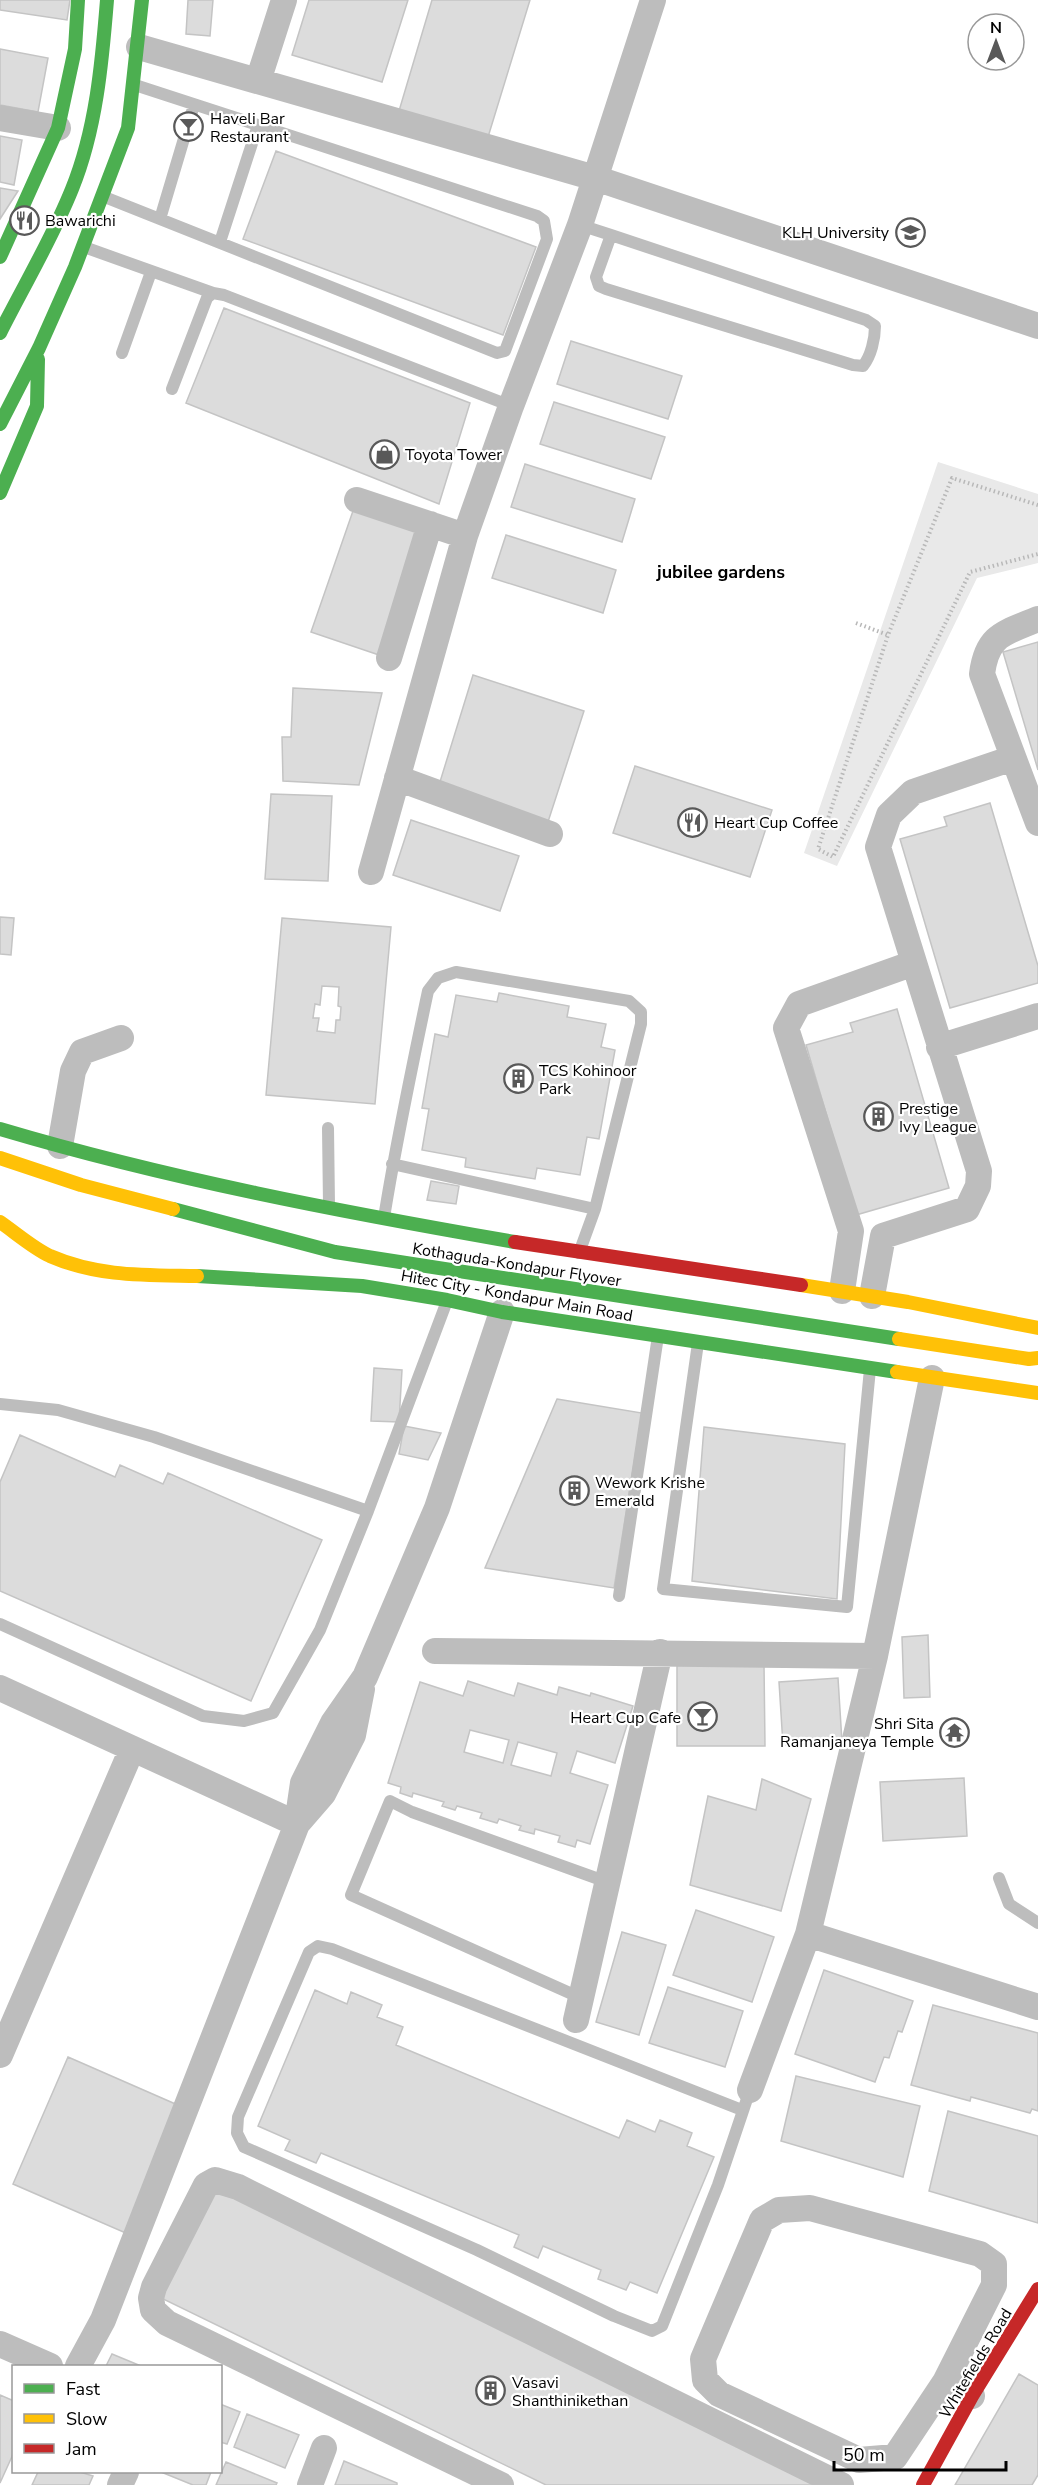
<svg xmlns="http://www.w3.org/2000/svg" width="1038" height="2485" font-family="'Nunito Sans',sans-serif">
<rect width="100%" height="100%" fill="#fff"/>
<path fill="#e9e9e9" d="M 938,462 L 1038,494 L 1038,563 L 977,578 L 837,866 L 804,853 Z"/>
<path fill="#dcdcdc" stroke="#c4c4c4" stroke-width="1.5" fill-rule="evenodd" d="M 0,0 L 70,0 L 67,20 L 0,10 Z
M 188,0 L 213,0 L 210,36 L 186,34 Z
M 309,0 L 408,0 L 382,82 L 292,55 Z
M 432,0 L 530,0 L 488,137 L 399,111 Z
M 0,49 L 48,58 L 38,112 L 0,105 Z
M 0,136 L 22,140 L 14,185 L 0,182 Z
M 276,151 L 536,247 L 503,335 L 243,239 Z
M 0,188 L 18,191 L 0,219 Z
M 224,308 L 470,403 L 439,504 L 186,403 Z
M 571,341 L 682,376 L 668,419 L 557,384 Z
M 554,402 L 665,437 L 651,479 L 540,444 Z
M 525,464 L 635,499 L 622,542 L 511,507 Z
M 354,508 L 422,530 L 379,655 L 311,632 Z
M 506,535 L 616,570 L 603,613 L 492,578 Z
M 1038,642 L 1038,770 L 1003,652 Z
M 473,675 L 584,711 L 546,828 L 439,785 Z
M 293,688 L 382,693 L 359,785 L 283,781 L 282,737 L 291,737 Z
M 635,766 L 772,810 L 750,877 L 613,833 Z
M 271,794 L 332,796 L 328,881 L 265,879 Z
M 990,803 L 1038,966 L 1038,983 L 950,1008 L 900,839 L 947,826 L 944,817 Z
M 411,820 L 519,856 L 500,911 L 393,875 Z
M 0,917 L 14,918 L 11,955 L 0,954 Z
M 282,918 L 391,927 L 375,1104 L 266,1095 ZM 322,986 L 339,987 L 338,1006 L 341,1007 L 340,1020 L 336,1020 L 335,1033 L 317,1031 L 319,1018 L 313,1018 L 315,1004 L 320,1005 Z
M 499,993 L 569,1006 L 567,1017 L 606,1024 L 601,1047 L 615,1050 L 599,1139 L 587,1137 L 580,1175 L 537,1168 L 535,1179 L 465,1167 L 466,1158 L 422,1150 L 429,1109 L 422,1108 L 435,1034 L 448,1037 L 456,995 L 497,1002 Z
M 897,1009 L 949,1188 L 856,1215 L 806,1045 L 853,1032 L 850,1023 Z
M 431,1181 L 459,1186 L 456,1204 L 427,1200 Z
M 374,1368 L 402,1370 L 399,1422 L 371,1421 Z
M 557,1399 L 642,1413 L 614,1588 L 485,1568 Z
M 404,1426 L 441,1433 L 428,1460 L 399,1454 Z
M 704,1427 L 845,1444 L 837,1599 L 692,1581 Z
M 20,1435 L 115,1477 L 120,1465 L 163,1484 L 168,1473 L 322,1540 L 251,1701 L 0,1591 L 0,1482 Z
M 928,1635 L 930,1697 L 904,1698 L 902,1637 Z
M 677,1664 L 764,1664 L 765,1746 L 677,1746 Z
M 838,1678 L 842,1742 L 783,1745 L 779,1682 Z
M 468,1681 L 514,1696 L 518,1683 L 557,1695 L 559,1687 L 590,1696 L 591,1693 L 633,1706 L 615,1763 L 577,1751 L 570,1773 L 608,1785 L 590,1844 L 577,1840 L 575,1847 L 558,1842 L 560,1836 L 535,1829 L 534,1834 L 519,1830 L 521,1826 L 499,1819 L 497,1823 L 480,1818 L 482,1813 L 457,1806 L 455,1810 L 442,1806 L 444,1802 L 413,1793 L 412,1797 L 400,1793 L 401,1787 L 388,1783 L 420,1682 L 463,1696 ZM 470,1730 L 509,1740 L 503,1763 L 464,1752 ZM 518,1742 L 557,1753 L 551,1776 L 511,1765 Z
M 964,1778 L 967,1836 L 883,1841 L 880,1782 Z
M 762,1779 L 811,1799 L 781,1911 L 690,1885 L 708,1796 L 756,1810 Z
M 696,1910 L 774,1937 L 752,2002 L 673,1975 Z
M 622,1932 L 666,1945 L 639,2035 L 596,2022 Z
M 824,1970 L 913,2001 L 902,2032 L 898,2031 L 889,2058 L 884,2057 L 875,2082 L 795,2054 Z
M 668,1987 L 743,2011 L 725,2067 L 649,2043 Z
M 315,1990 L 347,2004 L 351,1992 L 382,2005 L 377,2017 L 403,2027 L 396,2045 L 619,2138 L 627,2120 L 655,2132 L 660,2120 L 692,2133 L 687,2146 L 714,2157 L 657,2293 L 630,2282 L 626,2290 L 598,2279 L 601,2270 L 543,2246 L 538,2258 L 514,2247 L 519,2235 L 321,2153 L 316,2163 L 285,2150 L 290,2140 L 258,2126 Z
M 933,2005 L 1038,2033 L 1038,2111 L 1032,2109 L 1030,2113 L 971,2097 L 970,2101 L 911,2085 Z
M 68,2057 L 180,2106 L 128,2234 L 13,2184 Z
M 796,2076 L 920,2106 L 903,2177 L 781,2141 Z
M 948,2111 L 1038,2136 L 1038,2223 L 929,2191 Z
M 212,2187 L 824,2485 L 546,2485 L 159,2297 Z
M 112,2354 L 141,2366 L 106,2366 Z
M 1019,2374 L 1038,2385 L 1038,2475 L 1032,2485 L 955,2485 Z
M 0,2395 L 14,2401 L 14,2452 L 0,2483 Z
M 220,2404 L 240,2412 L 227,2444 L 220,2442 Z
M 247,2414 L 299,2435 L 285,2468 L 234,2447 Z
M 344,2461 L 397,2483 L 397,2485 L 335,2485 Z
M 226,2462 L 277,2483 L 276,2485 L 216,2485 Z
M 38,2472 L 80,2472 L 93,2476 L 89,2485 L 32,2485 Z
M 161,2472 L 211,2472 L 206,2485 L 193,2485 Z"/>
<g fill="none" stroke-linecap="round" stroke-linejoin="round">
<path stroke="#b8b8b8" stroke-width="4" stroke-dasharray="1.5 3" stroke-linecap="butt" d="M 1038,505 L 952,478 L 888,635 L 818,849 L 833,857 L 970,572 L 1038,554
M 856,623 L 888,635"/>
<path stroke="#bdbdbd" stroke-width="12" d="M 102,196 L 497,353 L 505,351 L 547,239 L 544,221 L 537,216 L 135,85
M 160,219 L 194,105
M 580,225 L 611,235 L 866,320 L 875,326 C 875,339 871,356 863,366 L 853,365 L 606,289 L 599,286 L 596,277 L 611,235
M 220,242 L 258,125
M 84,247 L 213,293
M 122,353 L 151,272
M 172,389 L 207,298 L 213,293 L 224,295 L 511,406
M 328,1128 L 329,1205
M 384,1218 C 396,1142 412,1067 428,991 L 438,978 L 456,972 L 629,1001 L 641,1012 L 641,1024 L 595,1209 L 392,1164
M 579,1253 L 595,1209
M 698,1343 L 663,1589 L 847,1607 L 870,1369
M 0,1404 L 58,1410 L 154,1437 L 368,1511
M 619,1596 L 658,1336
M 0,1624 L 203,1716 L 244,1721 L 273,1713 L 320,1630 L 368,1511 L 447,1301
M 999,1878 L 1009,1904 L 1038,1923
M 581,1998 L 351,1895 L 390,1801 L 412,1812 L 607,1882
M 742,2110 L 332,1949 L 318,1946 L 309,1952 L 238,2117 L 237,2133 L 244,2147 L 477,2250 L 614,2316 L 652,2331 L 662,2326 L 718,2185 L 750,2090"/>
<path stroke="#bdbdbd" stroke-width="26" d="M 139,47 L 595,178 L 1038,326
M 258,81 L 284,0
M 0,118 L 58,128
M 357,500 L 465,536
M 1038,619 C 1005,633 987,634 982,674 L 1038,823
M 389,658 L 430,524
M 397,778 L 550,834
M 371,872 L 465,536 L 511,406 L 580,225 L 653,0
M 939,1047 L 1038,1016
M 60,1146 L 73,1071 L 82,1052 L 121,1038
M 842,1291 L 851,1231 L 786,1028 L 799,1004 L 914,963
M 872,1296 L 883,1236 L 967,1209 L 978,1186 L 979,1171 L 878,847 L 889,815 L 913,792 L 1013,758
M 435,1651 L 875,1656
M 0,1688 L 297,1824
M 297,1824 L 323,1794 L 353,1735 L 362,1689
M 808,1934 L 1038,2007
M 576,2020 L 660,1652
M 0,2055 L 132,1749
M 750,2090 L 808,1934 L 875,1656 L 932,1378
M 0,2344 L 50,2366
M 78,2366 L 103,2320 L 297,1824 L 303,1783 L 333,1723 L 365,1677 L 437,1508 L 502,1312
M 945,2382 L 895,2457 L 859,2460 L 719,2394 L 705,2380 L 703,2359 L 762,2220 L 779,2210 L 810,2208 L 980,2254 L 994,2264 L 994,2285 L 945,2382 L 972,2396
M 120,2485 L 126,2472
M 310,2485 L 324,2448
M 501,2485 L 167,2323 L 153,2310 L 151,2298 L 154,2287 L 206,2185 L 215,2180 L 238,2187 L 841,2485"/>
<path stroke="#4caf50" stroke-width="14" d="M 0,257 L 58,128 L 75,49 L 78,0
M 0,333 C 24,285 52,239 72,189 C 96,130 102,63 107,0
M 0,424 L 39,348 L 75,267 L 128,128 L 142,0
M 0,493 L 37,406 L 38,359
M 0,1129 C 168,1179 342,1212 515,1242
M 173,1209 L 335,1252 L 899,1339
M 197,1276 L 362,1286 L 447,1300 L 502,1312 L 897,1372"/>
<path stroke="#ffc107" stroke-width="14" d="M 0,1158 L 81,1185 L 173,1209
M 0,1222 C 16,1233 33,1248 50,1256 C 98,1277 146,1275 197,1276
M 801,1285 L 908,1302 L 1038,1328
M 899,1339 L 1029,1359 L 1038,1358
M 897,1372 L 1038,1393"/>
<path stroke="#c62828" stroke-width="14" d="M 515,1242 L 801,1285
M 923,2485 L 972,2396 L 1038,2289"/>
</g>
<defs>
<symbol id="bar-ring" viewBox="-11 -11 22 22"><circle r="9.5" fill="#fff" stroke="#595959" stroke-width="1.5"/><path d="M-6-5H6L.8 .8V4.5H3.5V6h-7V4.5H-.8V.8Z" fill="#595959"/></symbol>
<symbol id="restaurant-ring" viewBox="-11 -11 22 22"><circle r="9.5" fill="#fff" stroke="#595959" stroke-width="1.5"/><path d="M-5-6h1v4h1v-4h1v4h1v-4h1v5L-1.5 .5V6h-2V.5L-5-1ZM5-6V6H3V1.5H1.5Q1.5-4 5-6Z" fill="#595959"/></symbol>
<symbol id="university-ring" viewBox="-11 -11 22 22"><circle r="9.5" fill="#fff" stroke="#595959" stroke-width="1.5"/><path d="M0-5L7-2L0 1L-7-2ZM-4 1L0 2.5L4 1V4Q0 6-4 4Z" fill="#595959"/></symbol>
<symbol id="shop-ring" viewBox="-11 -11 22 22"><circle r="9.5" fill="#fff" stroke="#595959" stroke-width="1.5"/><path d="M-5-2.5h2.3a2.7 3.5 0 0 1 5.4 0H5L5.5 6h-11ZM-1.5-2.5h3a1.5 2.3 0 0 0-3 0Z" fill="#595959"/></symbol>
<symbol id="building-ring" viewBox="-11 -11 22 22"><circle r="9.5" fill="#fff" stroke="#595959" stroke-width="1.5"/><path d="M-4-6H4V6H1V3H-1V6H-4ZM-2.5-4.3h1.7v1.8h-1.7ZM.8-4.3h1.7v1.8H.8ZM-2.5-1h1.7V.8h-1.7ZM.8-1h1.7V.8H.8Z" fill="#595959"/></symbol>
<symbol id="temple-ring" viewBox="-11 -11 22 22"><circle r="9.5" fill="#fff" stroke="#595959" stroke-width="1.5"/><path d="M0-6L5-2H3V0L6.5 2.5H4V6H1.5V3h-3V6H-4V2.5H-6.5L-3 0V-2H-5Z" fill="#595959"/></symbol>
</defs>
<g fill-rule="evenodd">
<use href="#bar-ring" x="172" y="110" width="33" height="33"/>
<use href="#restaurant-ring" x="8" y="204" width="33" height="33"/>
<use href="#university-ring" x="894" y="216" width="33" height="33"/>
<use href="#shop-ring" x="368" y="438" width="33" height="33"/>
<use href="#restaurant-ring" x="676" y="806" width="33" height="33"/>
<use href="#building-ring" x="502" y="1062" width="33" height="33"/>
<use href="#building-ring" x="862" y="1100" width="33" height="33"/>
<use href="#building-ring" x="558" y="1474" width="33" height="33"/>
<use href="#bar-ring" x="686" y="1700" width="33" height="33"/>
<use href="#temple-ring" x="938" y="1716" width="33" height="33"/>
<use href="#building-ring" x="474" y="2374" width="33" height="33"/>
</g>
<g text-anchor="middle" stroke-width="4.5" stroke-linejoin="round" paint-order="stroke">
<g font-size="16" fill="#000" stroke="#fff" text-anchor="start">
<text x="210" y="124">Haveli Bar<tspan x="210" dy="18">Restaurant</tspan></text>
<text x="45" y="226">Bawarichi</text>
<text x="889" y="238" text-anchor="end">KLH University</text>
<text x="405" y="460">Toyota Tower</text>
<text x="714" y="828">Heart Cup Coffee</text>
<text x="539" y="1076">TCS Kohinoor<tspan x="539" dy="18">Park</tspan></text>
<text x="899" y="1114">Prestige<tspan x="899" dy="18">Ivy League</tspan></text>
<text x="595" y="1488">Wework Krishe<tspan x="595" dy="18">Emerald</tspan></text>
<text x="681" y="1723" text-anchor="end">Heart Cup Cafe</text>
<text x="934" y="1729" text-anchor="end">Shri Sita<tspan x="934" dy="18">Ramanjaneya Temple</tspan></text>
<text x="512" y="2388">Vasavi<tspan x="512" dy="18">Shanthinikethan</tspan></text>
</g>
<g font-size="16" fill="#000" stroke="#fff">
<text transform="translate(517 1264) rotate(9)" y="6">Kothaguda-Kondapur Flyover</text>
<text transform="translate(517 1295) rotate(10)" y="6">Hitec City - Kondapur Main Road</text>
<text transform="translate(975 2363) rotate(-59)" y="6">Whitefields Road</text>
</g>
<g font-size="18" font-weight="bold" fill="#000" stroke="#fff">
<text x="721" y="578">jubilee gardens</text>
</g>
</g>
<rect x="12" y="2365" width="210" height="108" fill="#ffffff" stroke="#999999" stroke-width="1.5"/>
<rect x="24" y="2384" width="30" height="9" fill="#4caf50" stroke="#999999" stroke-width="1.5"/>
<text x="66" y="2395" font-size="18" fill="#000000">Fast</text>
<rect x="24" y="2414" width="30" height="9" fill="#ffc107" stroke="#999999" stroke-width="1.5"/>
<text x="66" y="2425" font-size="18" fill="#000000">Slow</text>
<rect x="24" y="2444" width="30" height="9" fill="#c62828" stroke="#999999" stroke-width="1.5"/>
<text x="66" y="2455" font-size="18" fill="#000000">Jam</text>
<g transform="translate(996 42)"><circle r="28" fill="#ffffff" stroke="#999999" stroke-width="1.5"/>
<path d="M0-4.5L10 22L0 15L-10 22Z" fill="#595959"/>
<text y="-9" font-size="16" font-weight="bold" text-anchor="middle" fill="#000000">N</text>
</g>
<path d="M834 2461v9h172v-9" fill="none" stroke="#000000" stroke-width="3"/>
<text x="843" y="2461" font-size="18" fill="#000000" stroke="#ffffff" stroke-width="4.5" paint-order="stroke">50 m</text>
</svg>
